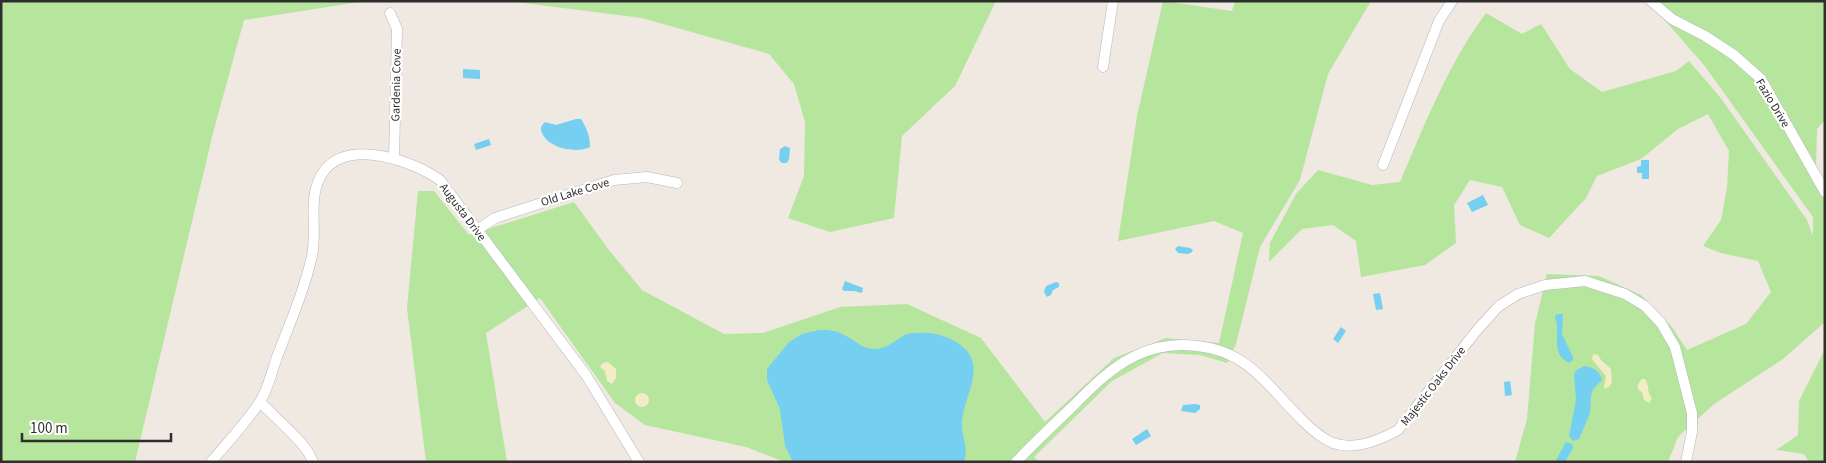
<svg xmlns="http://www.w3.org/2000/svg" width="1826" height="463" font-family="'Source Sans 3',sans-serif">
<rect width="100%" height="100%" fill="#efe9e1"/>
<path fill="#b6e59e" d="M 1,1 L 366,1 L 244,20 L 213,133 L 135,462 L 1,462 Z
M 508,1 L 996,1 L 955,86 L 902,136 L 894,218 L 830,232 L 788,218 L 804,176 L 805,122 L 794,84 L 769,54 L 642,18 Z
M 1163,1 L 1232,11 L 1235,1 L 1371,1 L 1328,74 L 1300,180 L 1260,247 L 1236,344 L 1227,363 L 1200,355 L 1163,353 L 1112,381 L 1034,457 L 1040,462 L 785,462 L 746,447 L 645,425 L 615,403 L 540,298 L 486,333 L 507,462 L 426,462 L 407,308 L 418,191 L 434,191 L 469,235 L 574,202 L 609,250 L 642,290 L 724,334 L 763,333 L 840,307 L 907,304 L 981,338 L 1045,422 L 1114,358 L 1166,338 L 1219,343 L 1243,233 L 1214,221 L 1118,241 L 1137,116 Z
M 1648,1 L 1825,1 L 1825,120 L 1817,129 L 1816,166 L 1825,186 L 1825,322 L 1783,359 L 1714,404 L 1678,437 L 1668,462 L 1515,462 L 1527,419 L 1535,324 L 1547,274 L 1599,276 L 1641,295 L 1672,327 L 1687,350 L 1746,324 L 1771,292 L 1758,261 L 1721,253 L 1703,246 L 1721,220 L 1727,188 L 1729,151 L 1708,114 L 1678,129 L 1641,159 L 1597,176 L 1586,198 L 1549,238 L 1520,225 L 1502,187 L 1470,180 L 1454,205 L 1456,243 L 1425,265 L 1361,277 L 1356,241 L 1333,225 L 1302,229 L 1269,262 L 1270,243 L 1296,194 L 1318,170 L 1372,185 L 1400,182 C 1425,124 1448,64 1486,13 L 1522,34 L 1541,24 L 1570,69 L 1602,92 L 1676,71 L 1689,61 L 1720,97 L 1807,220 L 1813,236 L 1813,217 L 1704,65 Z
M 1825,349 L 1825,462 L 1809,462 L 1804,454 L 1776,450 L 1798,435 L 1799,401 Z"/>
<path fill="#f3ecc5" d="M 1593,354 L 1598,355 L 1601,360 L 1611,369 C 1611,377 1615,385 1605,389 L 1604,387 L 1606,376 L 1592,359 Z
M 608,362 L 616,369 L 616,378 L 612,384 L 607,381 L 605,371 L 600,367 L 603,363 Z
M 1642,379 L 1645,379 C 1650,385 1646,392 1652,398 L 1649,403 L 1644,400 L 1642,392 L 1638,389 L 1638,384 Z
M635 400a7 7 0 1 1 14 0a7 7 0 1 1-14 0Z"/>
<path fill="#75cff0" d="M 463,69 L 480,70 L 480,79 L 463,78 Z
M 576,119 L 581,119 C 587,129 590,136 590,147 C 576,154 548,148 542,133 C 540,128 541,126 545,122 L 556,125 Z
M 489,139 L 491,145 L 476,150 L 474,144 Z
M 785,146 L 790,148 L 789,159 L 787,163 L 782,163 L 779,160 L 780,149 Z
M 1641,160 L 1649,160 L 1649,179 L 1642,179 L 1642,173 L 1637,173 L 1637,167 L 1641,166 Z
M 1483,195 L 1488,205 L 1472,212 L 1467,203 Z
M 1178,246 L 1190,248 L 1193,250 L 1192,252 L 1188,254 L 1178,253 L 1175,249 Z
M 845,281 L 863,288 L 862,293 L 854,291 L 844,291 L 842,289 Z
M 1056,282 L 1059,283 L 1059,287 L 1053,290 L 1051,295 L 1047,297 L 1044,292 L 1046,286 Z
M 1380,293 L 1383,309 L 1376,310 L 1373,294 Z
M 1559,314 L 1563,314 L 1562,334 L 1573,357 L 1573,360 L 1569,363 C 1553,355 1558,341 1557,327 C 1557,323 1555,319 1555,315 Z
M 1341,327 L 1346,331 L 1338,343 L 1333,339 Z
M 819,330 C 828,330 836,330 844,335 C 855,340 862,349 875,349 C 887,349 895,340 905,335 C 909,333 916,333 920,333 C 933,332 946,336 956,342 C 990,362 965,392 962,421 C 961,436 969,446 964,462 L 793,462 L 785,446 L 780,409 L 767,380 L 767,369 L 789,342 L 802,334 Z
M 1584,366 C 1592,367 1601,371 1602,380 L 1593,389 L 1591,396 L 1590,413 L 1579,439 L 1573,441 L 1569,436 L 1576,400 L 1574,375 L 1575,371 Z
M 1510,381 L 1512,395 L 1505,396 L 1504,382 Z
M 1195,404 L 1200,405 L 1200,409 L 1195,413 L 1181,411 L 1183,405 Z
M 1147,429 L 1151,436 L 1136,445 L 1132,439 Z
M 1566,442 L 1572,444 L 1573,448 L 1565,462 L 1555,462 Z"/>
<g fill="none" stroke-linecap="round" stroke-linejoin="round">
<defs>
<path id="minor" d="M 1651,1 L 1672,19 L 1705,36 L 1734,55 L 1761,79 L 1825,192
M 390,13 L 397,29 L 394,159
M 1103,67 L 1113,1
M 1383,165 L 1439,21 L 1452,1
M 477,230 L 495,218 L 614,180 L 647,177 L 677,183
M 260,402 C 274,417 307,443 313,462
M 211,462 C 226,444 247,422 259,403 C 268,390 272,371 277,357 C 290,323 304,291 312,256 C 318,228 306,195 324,171 C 349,138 413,161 440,180 L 586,375 L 639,462
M 1016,462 C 1033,444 1052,426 1070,409 C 1089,390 1110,368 1135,356 C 1155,346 1175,343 1197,346 C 1249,351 1269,388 1303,421 C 1312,430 1321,438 1333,443 C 1355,451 1380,440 1398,430 L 1478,329 L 1499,306 L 1518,294 L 1545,285 L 1585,281 L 1625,294 L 1645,306 L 1661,323 L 1675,347 L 1692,413 L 1692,432 L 1686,462"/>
</defs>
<use href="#minor" stroke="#b4b7c1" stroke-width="11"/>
<use href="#minor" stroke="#fff" stroke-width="10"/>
</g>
<g text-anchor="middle" stroke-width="4.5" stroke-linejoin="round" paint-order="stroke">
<g font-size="12" fill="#2e2e2e" stroke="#fff">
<text transform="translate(396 85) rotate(-89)" y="4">Gardenia Cove</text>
<text transform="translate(1773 103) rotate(59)" y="4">Fazio Drive</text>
<text transform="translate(575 192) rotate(-17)" y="4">Old Lake Cove</text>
<text transform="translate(463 212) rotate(53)" y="4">Augusta Drive</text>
<text transform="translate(1433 386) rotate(-52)" y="4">Majestic Oaks Drive</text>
</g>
</g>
<rect width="1826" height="463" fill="none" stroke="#2e2e2e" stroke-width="5"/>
<path d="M22 433v8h149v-8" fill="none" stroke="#2e2e2e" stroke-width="2.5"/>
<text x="30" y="433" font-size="15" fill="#2e2e2e" stroke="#ffffff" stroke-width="4" paint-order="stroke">100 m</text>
</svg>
